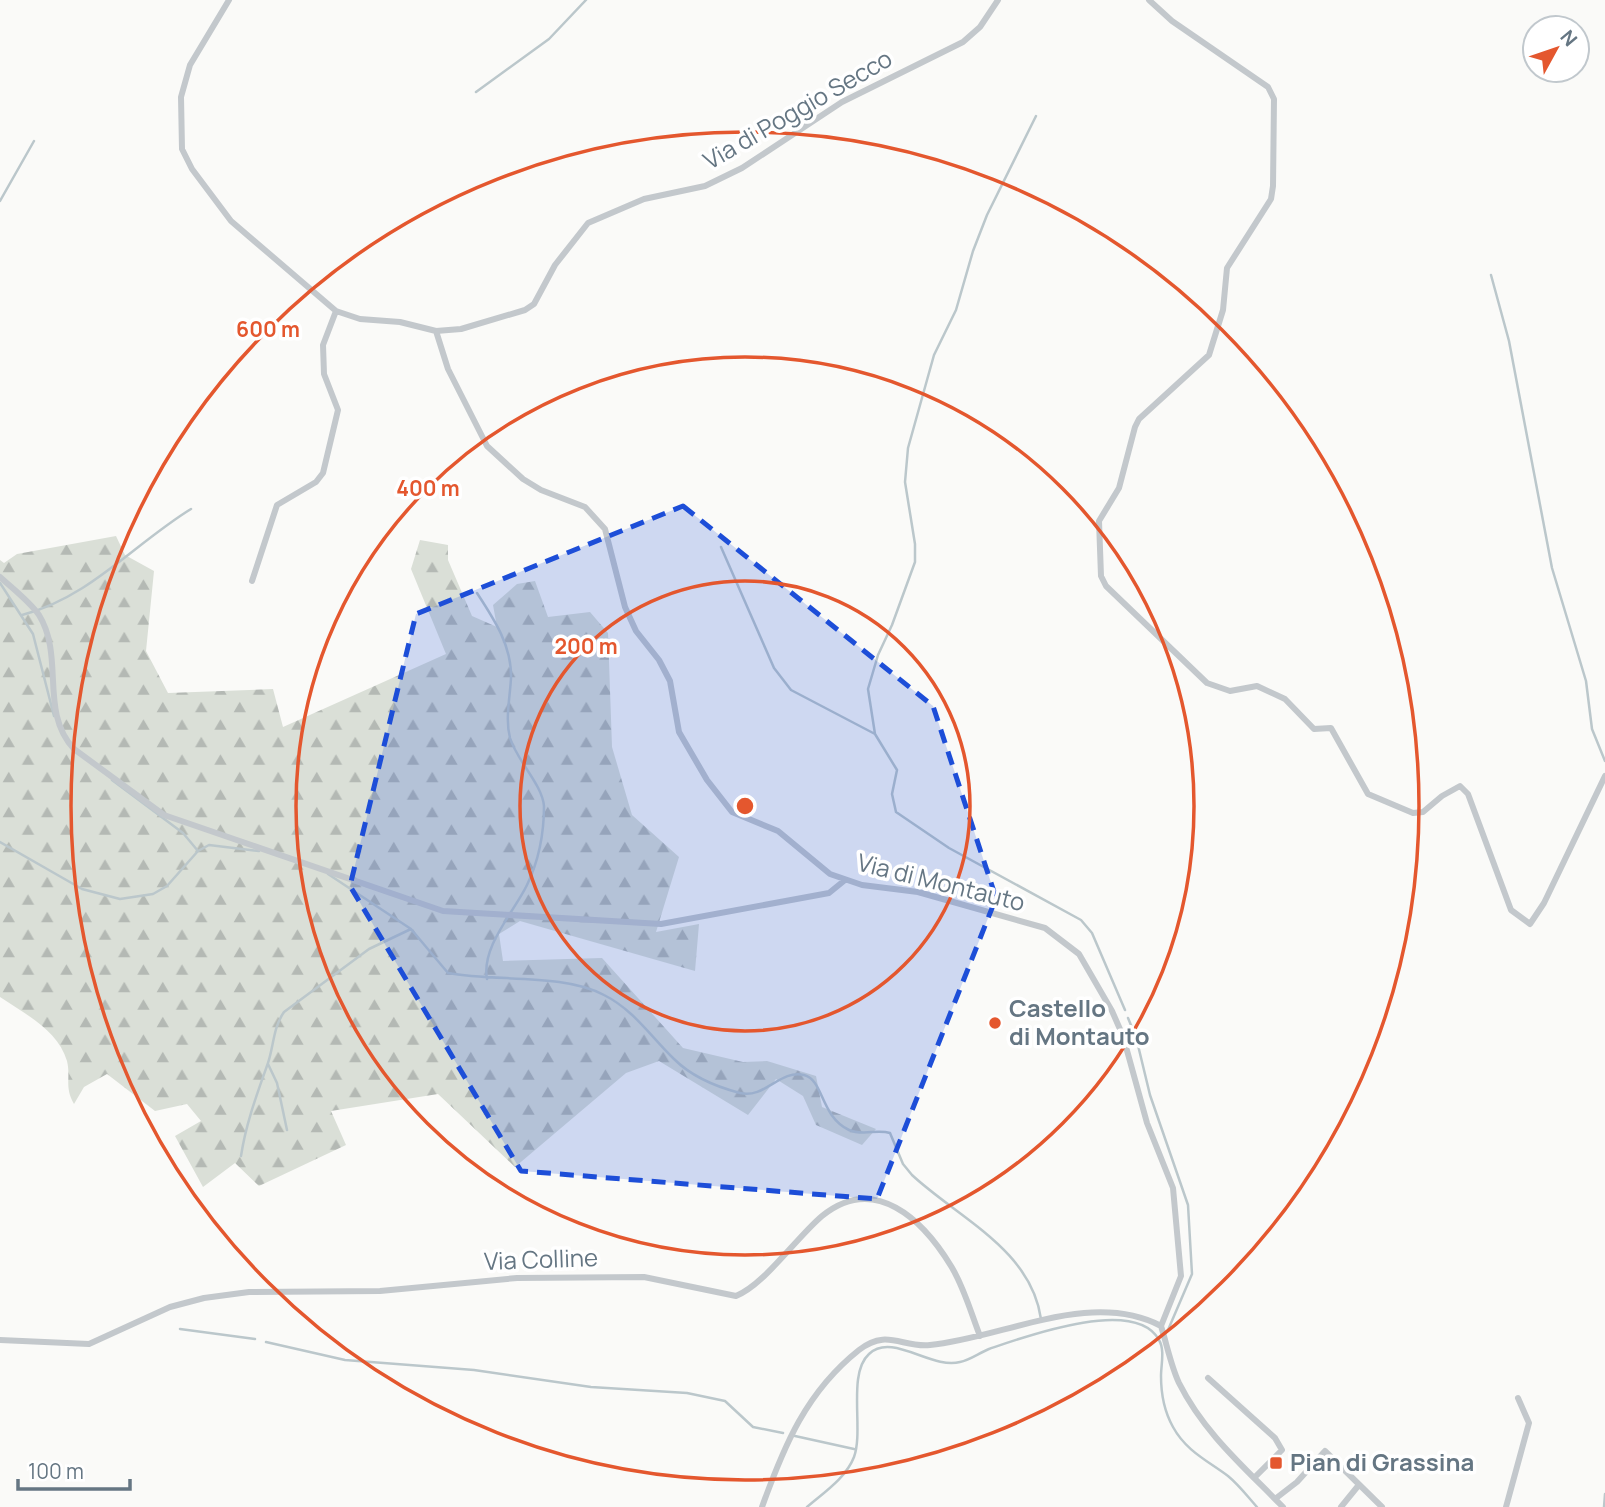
<svg xmlns="http://www.w3.org/2000/svg" width="1605" height="1507" font-family="Manrope,sans-serif">
<defs>
<pattern id="forest-firs" width="22" height="20" patternUnits="userSpaceOnUse" patternTransform="scale(1.75)"><rect width="22" height="20" fill="#dadfd7"/><path d="M5 1l3.5 6h-7zM16 11l3.5 6h-7z" fill="#b4b9b4"/></pattern>
</defs>
<rect width="100%" height="100%" fill="#fafaf8"/>
<path fill="url(#forest-firs)" d="M 116,536 L 125,555 L 154,571 L 146,651 L 168,693 L 273,689 L 283,727 L 446,654 L 411,569 L 420,540 L 448,545 L 448,560 L 472,616 L 497,627 L 493,605 L 517,584 L 535,581 L 548,617 L 590,612 L 608,633 L 612,747 L 632,815 L 679,857 L 656,932 L 699,924 L 695,971 L 520,921 L 499,934 L 503,961 L 602,958 L 683,1048 L 743,1062 L 767,1061 L 816,1076 L 822,1107 L 876,1129 L 862,1145 L 816,1125 L 803,1096 L 776,1079 L 748,1115 L 659,1061 L 626,1073 L 515,1167 L 438,1094 L 331,1111 L 346,1145 L 259,1186 L 235,1163 L 203,1187 L 175,1136 L 201,1121 L 187,1104 L 155,1111 L 107,1074 L 84,1087 L 74,1104 C 64,1086 71,1078 67,1061 C 58,1030 25,1014 0,997 L 0,560 L 4,563 L 17,554 Z"/>
<g fill="none" stroke-linecap="round" stroke-linejoin="round">
<path stroke="#bbc7cb" stroke-width="2.5" d="M 476,92 L 549,39 L 586,0
M 1036,116 L 987,215 L 973,251 L 956,310 L 934,355 L 908,448 L 905,482 L 915,544 L 915,562 L 892,625 L 878,655 L 868,689 L 875,734 L 897,770 L 892,794 L 896,812 L 949,848 L 1081,920 L 1092,933 L 1125,1010
M 0,201 L 34,141
M 1491,275 L 1509,341 L 1552,568 L 1586,681 L 1592,729 L 1605,761
M 721,547 L 774,668 L 791,690 L 875,734
M 0,583 L 33,634 L 54,716
M 477,593 C 494,619 512,646 511,678 C 510,698 505,719 510,738 C 517,761 542,784 544,806 C 544,832 539,860 527,885 C 514,912 481,947 487,979
M 22,615 C 89,598 134,544 191,509
M 112,780 L 183,833 L 198,851
M 0,842 L 82,889 L 120,899 L 153,894 L 167,886 L 198,851 L 209,845 L 259,851
M 328,874 L 411,929 L 448,973 C 495,982 564,973 604,995 C 634,1010 651,1037 674,1059 C 691,1076 717,1087 740,1093 C 765,1099 780,1069 804,1075 C 824,1080 820,1116 849,1130 C 862,1136 877,1129 890,1133 L 903,1164 L 912,1175 C 958,1218 1031,1249 1041,1319
M 1128,1018 L 1136,1037 L 1150,1095 L 1188,1205 L 1192,1274 L 1168,1330
M 268,1064 L 277,1083 L 287,1130
M 241,1156 C 246,1123 257,1094 268,1063 C 274,1045 273,1028 284,1012 L 369,949 L 411,929
M 180,1329 L 255,1339
M 266,1342 L 345,1360 L 474,1370 L 591,1387 L 687,1393 L 725,1401 L 753,1427 L 783,1433
M 795,1436 L 854,1449
M 807,1507 C 823,1493 846,1478 854,1457 C 864,1430 847,1374 869,1354 C 892,1332 932,1370 960,1362 C 970,1360 979,1353 989,1349 C 1024,1337 1135,1296 1159,1340 C 1165,1350 1161,1365 1161,1376 C 1161,1395 1164,1411 1173,1427 C 1186,1451 1208,1461 1228,1476 C 1239,1485 1248,1497 1257,1507
M 1604,1507 L 1605,1494"/>
<path stroke="#c3c8cc" stroke-width="6" d="M 229,0 L 190,65 L 181,97 L 182,149 L 192,169 L 231,221 L 336,311 L 360,319 L 400,322 L 436,331 L 448,369 L 487,446 L 523,479 L 541,490 L 585,507 L 605,529 L 625,607 L 636,631 L 659,660 L 670,681 L 679,732 L 707,780 L 732,812 L 778,831 L 830,874 L 862,885 L 918,892 L 1045,928 L 1079,954 L 1112,1011 L 1123,1036 L 1147,1123 L 1173,1188 L 1181,1276 L 1161,1326
M 1149,0 L 1172,21 L 1268,87 L 1274,99 L 1273,186 L 1271,199 L 1227,268 L 1223,310 L 1209,355 L 1139,419 L 1135,427 L 1119,488 L 1099,521 L 1101,576 L 1106,586 L 1207,683 L 1230,691 L 1257,686 L 1285,699 L 1314,729 L 1331,728 L 1368,794 L 1413,813 L 1423,812 L 1442,796 L 1460,786 L 1468,794 L 1511,910 L 1530,924 L 1544,903 L 1605,776
M 436,331 L 461,329 L 525,310 L 534,304 L 555,265 L 588,223 L 644,199 L 705,186 L 742,168 L 842,102 L 963,42 L 980,27 L 998,0
M 0,577 C 13,589 29,601 39,615 C 65,657 39,712 74,749 L 164,815 L 443,911 L 661,924 L 829,893 L 845,880
M 252,581 L 277,505 L 316,482 L 323,473 L 338,410 L 324,374 L 323,345 L 336,311
M 1161,1326 C 1167,1345 1171,1366 1179,1383 C 1204,1433 1245,1468 1283,1507
M 0,1340 L 89,1344 L 170,1307 L 204,1298 L 249,1292 L 380,1291 L 517,1278 L 644,1277 L 736,1296 C 765,1284 796,1238 822,1216 C 875,1173 923,1220 951,1266 C 964,1287 971,1313 980,1336
M 1208,1378 L 1275,1438 L 1282,1450 L 1254,1478
M 1275,1499 L 1297,1482 L 1325,1451 L 1382,1507
M 762,1507 C 784,1446 806,1392 859,1350 C 887,1328 902,1348 930,1345 C 1003,1338 1090,1289 1161,1326
M 1341,1507 L 1358,1486
M 1506,1507 L 1529,1423 L 1518,1398"/>
</g>
<path fill="#1d4ed8" fill-opacity="0.2" stroke="#1d4ed8" stroke-width="5" stroke-dasharray="14 9" stroke-linejoin="round" d="M 683,506 L 933,706 L 996,898 L 877,1199 L 521,1171 L 350,886 L 416,614 Z"/>
<g fill="none" stroke="#e4572e" stroke-width="3.5">
<circle cx="745" cy="806" r="225"/>
<circle cx="745" cy="806" r="449"/>
<circle cx="745" cy="806" r="674"/>
</g>
<g fill="#e4572e" stroke="#fff" stroke-width="2.5">
<circle cx="995" cy="1023" r="7"/>
<rect x="1269" y="1456" width="14" height="14" rx="3.5"/>
</g>
<g text-anchor="middle" stroke-width="7" stroke-linejoin="round" paint-order="stroke">
<g font-size="24" fill="#657683" stroke="#fff">
<text transform="translate(798 110) rotate(-30)" y="8">Via di Poggio Secco</text>
<text transform="translate(941 883) rotate(14)" y="8">Via di Montauto</text>
<text transform="translate(541 1260) rotate(-2)" y="8">Via Colline</text>
</g>
<g font-size="24" font-weight="bold" fill="#657683" stroke="#fff" text-anchor="start">
<text x="1009" y="1017">Castello<tspan x="1009" dy="28">di Montauto</tspan></text>
<text x="1290" y="1471">Pian di Grassina</text>
</g>
</g>
<circle cx="745" cy="806" r="10" fill="#e4572e" stroke="#fff" stroke-width="3.5"/>
<g font-size="21" text-anchor="middle" font-weight="bold" fill="#e4572e" stroke="#fff" stroke-width="7" stroke-linejoin="round" paint-order="stroke">
<text x="268" y="337">600 m</text>
<text x="428" y="496">400 m</text>
<text x="586" y="654">200 m</text>
</g>
<g transform="translate(1556 49) rotate(50)"><circle r="33" fill="#ffffff" stroke="#c1c8cd" stroke-width="2"/>
<path d="M0-5L12 26L0 18L-12 26Z" fill="#e4572e"/>
<text y="-10" font-size="19" font-weight="bold" text-anchor="middle" fill="#657683">N</text>
</g>
<path d="M18 1479v10h112v-10" fill="none" stroke="#657683" stroke-width="3.5"/>
<text x="28" y="1479" font-size="21" fill="#657683" stroke="#ffffff" stroke-width="5" paint-order="stroke">100 m</text>
</svg>
